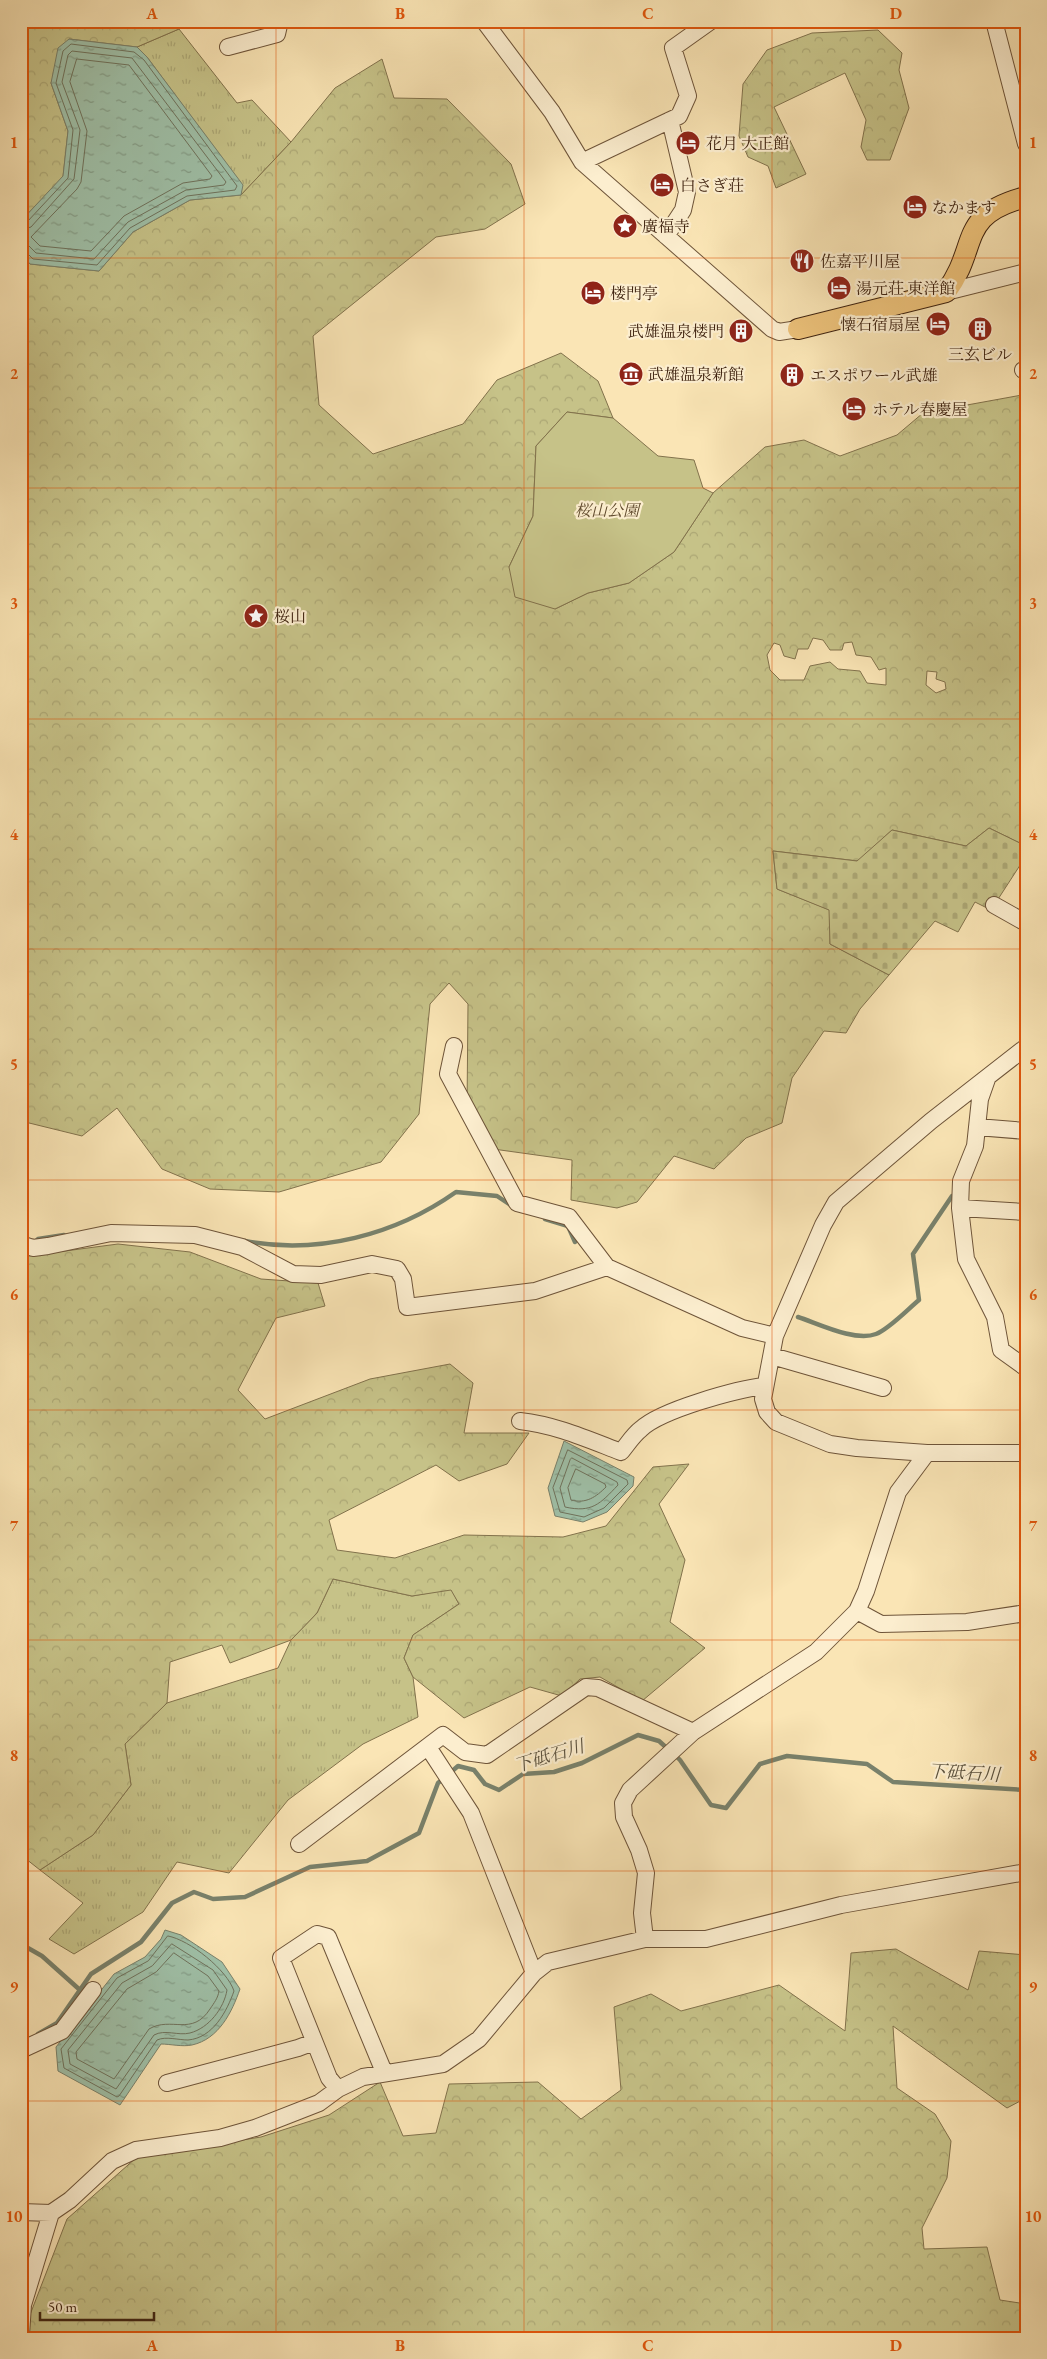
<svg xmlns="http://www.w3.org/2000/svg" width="1047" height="2359" font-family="'EB Garamond','Noto Serif JP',serif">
<defs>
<pattern id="grass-tufts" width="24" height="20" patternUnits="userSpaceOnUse" patternTransform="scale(1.25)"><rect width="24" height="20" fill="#c6c288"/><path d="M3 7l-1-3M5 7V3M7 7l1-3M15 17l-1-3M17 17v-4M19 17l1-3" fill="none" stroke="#aba674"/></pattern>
<pattern id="forest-crowns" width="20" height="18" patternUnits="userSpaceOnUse" patternTransform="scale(1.25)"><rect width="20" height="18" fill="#c6c288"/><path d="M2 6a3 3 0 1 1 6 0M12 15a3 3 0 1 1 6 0" fill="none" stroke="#aba674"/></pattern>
<pattern id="cemetery-stones" width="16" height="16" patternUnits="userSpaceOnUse" patternTransform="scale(1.25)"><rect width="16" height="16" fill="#c6c288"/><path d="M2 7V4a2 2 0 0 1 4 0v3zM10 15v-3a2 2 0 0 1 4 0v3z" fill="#aba674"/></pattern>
<pattern id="water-ripples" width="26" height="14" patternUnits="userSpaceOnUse" patternTransform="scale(1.25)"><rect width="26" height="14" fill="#9fc0a8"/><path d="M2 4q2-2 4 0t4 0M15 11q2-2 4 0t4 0" fill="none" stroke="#839c87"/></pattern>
</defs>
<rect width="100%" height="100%" fill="#fae5b5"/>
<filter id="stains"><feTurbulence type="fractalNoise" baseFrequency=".004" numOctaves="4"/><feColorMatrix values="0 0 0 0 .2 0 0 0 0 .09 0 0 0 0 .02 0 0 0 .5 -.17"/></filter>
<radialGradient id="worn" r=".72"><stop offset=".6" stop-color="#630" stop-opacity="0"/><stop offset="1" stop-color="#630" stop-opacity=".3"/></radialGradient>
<path fill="url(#grass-tufts)" stroke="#82724c" d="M 179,29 L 237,103 L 252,100 L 291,142 L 241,195 L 242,185 L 147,57 L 137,47 Z
M 333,1579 L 412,1596 L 451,1589 L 459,1604 L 413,1635 L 404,1658 L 413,1677 L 418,1717 L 363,1744 L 288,1800 L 229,1873 L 177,1862 L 143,1912 L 74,1954 L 49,1939 L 83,1903 L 40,1870 L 93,1835 L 131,1785 L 125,1744 L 167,1703 L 278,1668 L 291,1640 L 317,1613 Z"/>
<path fill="url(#forest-crowns)" stroke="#82724c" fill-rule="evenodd" d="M 21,21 L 190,21 L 179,29 L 137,47 L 69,39 L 51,83 L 68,131 L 63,177 L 21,221 Z
M 878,30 L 902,53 L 899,70 L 909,108 L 890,160 L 867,160 L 861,147 L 866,120 L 845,73 L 774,107 L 806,174 L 776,188 L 768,166 L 748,157 L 739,136 L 743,84 L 767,50 L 812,33 Z
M 382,59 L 394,98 L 447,99 L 511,164 L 525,204 L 485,229 L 436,237 L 313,336 L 319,405 L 373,454 L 463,424 L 497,380 L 561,353 L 598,381 L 613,418 L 567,412 L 536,446 L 533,516 L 509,567 L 555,609 L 588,593 L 629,583 L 674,552 L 713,493 L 765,447 L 804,440 L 840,456 L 897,435 L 923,413 L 1022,395 L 1026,396 L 1026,846 L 989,828 L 966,846 L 892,830 L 858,861 L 773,851 L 777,889 L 830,910 L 830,944 L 889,975 L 860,1009 L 846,1033 L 824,1031 L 792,1078 L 782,1123 L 746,1138 L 714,1169 L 674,1156 L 637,1202 L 617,1208 L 571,1200 L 572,1160 L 486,1148 L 467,1109 L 468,1004 L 449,983 L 430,1004 L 419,1114 L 381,1162 L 279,1192 L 210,1189 L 162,1169 L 117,1108 L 82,1136 L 21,1121 L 21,253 L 30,264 L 99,271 L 133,232 L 190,200 L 241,195 L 291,142 L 335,88 ZM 813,638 L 823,640 L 830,650 L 842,650 L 844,643 L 852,642 L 856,655 L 871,657 L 879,670 L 886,668 L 886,685 L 867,683 L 860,671 L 838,669 L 830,662 L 810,666 L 804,680 L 780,680 L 770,670 L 767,655 L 774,643 L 780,645 L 784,656 L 795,659 L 798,649 L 808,649 ZM 927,671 L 937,672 L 936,679 L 945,682 L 946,689 L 936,693 L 926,685 Z
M 118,1244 L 190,1252 L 261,1279 L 318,1283 L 325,1306 L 276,1318 L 238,1390 L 265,1419 L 370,1379 L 450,1364 L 473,1383 L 464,1433 L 529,1433 L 507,1464 L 459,1481 L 436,1465 L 329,1520 L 337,1550 L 395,1558 L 464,1535 L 563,1537 L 606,1526 L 653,1467 L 689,1464 L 659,1504 L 685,1560 L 670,1622 L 705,1648 L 642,1701 L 600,1677 L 580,1679 L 562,1696 L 530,1687 L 464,1718 L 413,1677 L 404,1658 L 413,1635 L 459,1604 L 451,1590 L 412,1596 L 333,1579 L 317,1613 L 291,1640 L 230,1663 L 222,1645 L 170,1662 L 167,1703 L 125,1744 L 131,1785 L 93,1835 L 40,1870 L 21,1855 L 21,1259 L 27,1256 Z
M 896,1949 L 968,1990 L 979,1951 L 1026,1955 L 1026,2098 L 1007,2108 L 893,2026 L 897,2088 L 935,2114 L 951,2141 L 947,2178 L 922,2228 L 924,2249 L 987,2247 L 1000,2300 L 1026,2304 L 1026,2338 L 21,2338 L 67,2219 L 137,2157 L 261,2137 L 329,2115 L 380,2082 L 403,2136 L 436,2133 L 449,2084 L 538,2082 L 581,2119 L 621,2090 L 614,2007 L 651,1994 L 681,2011 L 779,1985 L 845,2031 L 851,1953 Z"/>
<path fill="url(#cemetery-stones)" stroke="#82724c" d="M 989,828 L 1026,846 L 1026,856 L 991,910 L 975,902 L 958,932 L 935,921 L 889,975 L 830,944 L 829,910 L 777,889 L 773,851 L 857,861 L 892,830 L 966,846 Z"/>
<path fill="#c6c288" stroke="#82724c" d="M 567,412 L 613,418 L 658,456 L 694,460 L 703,488 L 713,493 L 674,552 L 629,583 L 588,593 L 555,609 L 515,597 L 509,567 L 533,516 L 536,446 Z"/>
<path fill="url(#water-ripples)" stroke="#79816b" d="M 69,39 L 137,47 L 147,57 L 243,185 L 241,195 L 190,200 L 133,232 L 99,271 L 30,264 L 21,253 L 21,221 L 63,176 L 68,131 L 51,83 L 58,48 Z
M 564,1441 L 634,1477 L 633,1486 L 607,1512 L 583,1522 L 555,1516 L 548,1488 Z
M 165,1930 L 181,1935 L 222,1962 L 240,1989 C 232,2012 219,2039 192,2045 C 182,2047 170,2044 161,2044 L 120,2105 L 58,2071 L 56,2047 L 114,1974 L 145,1957 L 161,1939 Z"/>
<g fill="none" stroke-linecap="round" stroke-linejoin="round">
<path stroke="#6f725c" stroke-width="1" d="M 77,59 L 129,65 L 212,176 L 210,179 L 183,183 L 124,216 L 91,251 L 40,246 L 31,237 L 77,189 L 81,182 L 87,131 L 70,82 Z
M 21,224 L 27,222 L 68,178 L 73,130 L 56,83 L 63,51 L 71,44 L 134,52 L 144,60 L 237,186 L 235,190 L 187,196 L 130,228 L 97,265 L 33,259 L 26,252 L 21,251
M 21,230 L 31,227 L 74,179 L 80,130 L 62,82 L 68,55 L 72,51 L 132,58 L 226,182 L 224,185 L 186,190 L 128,222 L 94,259 L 36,253 L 29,246 L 21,244
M 568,1450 L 627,1480 L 628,1484 L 604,1508 L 584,1517 L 560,1512 L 553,1488 Z
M 572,1458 L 617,1482 L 618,1485 C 600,1504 592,1513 565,1507 L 560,1488 L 570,1460 Z
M 576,1469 L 605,1484 L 606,1487 C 596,1497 586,1504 571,1500 L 568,1488 Z
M 168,1936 C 190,1940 227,1970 234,1991 C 227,2011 213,2038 188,2040 C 178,2040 166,2036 157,2040 L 119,2096 L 117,2097 L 64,2068 L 61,2049 L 117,1978 L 148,1961 Z
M 172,1944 L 213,1970 L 227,1990 C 224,2008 209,2028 190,2033 C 178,2036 165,2029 154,2035 L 116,2089 L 70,2064 L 68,2050 L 122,1983 L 152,1966 Z
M 174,1953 L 208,1976 L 219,1991 C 218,1998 214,2003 210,2009 C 192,2037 171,2016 149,2029 L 114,2079 L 77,2059 L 76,2052 L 127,1989 L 156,1972 Z"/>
<path stroke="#79816b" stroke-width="4.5" d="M 545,1219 L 568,1226 L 575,1242
M 245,1241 C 318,1255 395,1235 456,1192 L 497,1196 L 512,1206
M 34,1243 L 38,1239 L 64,1235
M 798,1317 C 819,1324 855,1342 876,1334 C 889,1329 908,1309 919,1300 L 913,1254 L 952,1196
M 675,1755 L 680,1760 L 711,1805 L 726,1808 L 760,1764 L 787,1756 L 867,1764 L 893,1782 L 1026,1790
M 450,1773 L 458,1766 L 474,1770 L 485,1784 L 499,1790 L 523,1774 L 554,1772 L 582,1763 L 638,1735 L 659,1741 L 669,1750
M 21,1944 L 42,1956 L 80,1990
M 38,2034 L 57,2023 L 91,1974 L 141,1942 L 172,1903 L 194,1892 L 213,1899 L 245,1897 L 310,1867 L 367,1861 L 419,1833 L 438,1783 L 444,1778"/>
<defs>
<path id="minor" d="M 484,21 L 552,112 L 582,162 L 772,329 L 779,332 L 798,329
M 994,21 L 1026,144
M 228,47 L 277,34 L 280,21
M 582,162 L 679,116 L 688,96 L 673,48 L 711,21
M 666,236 L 683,210 L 687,192 L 670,120
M 946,292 L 1026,272
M 1023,370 L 1026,369
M 994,905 L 1026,923
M 454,1046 L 448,1074 L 517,1203 L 569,1217 L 607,1267
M 1026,1047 L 931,1121 L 836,1202 L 823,1225 L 775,1336 L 763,1399 L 767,1412 L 776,1422 L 830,1444 L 857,1448 L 927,1453 L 1026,1453
M 987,1079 L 980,1099 L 975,1146 L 961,1181 L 960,1208 L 966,1259 L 995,1317 L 1001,1350 L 1026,1368
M 977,1127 L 1026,1131
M 960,1208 L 1026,1212
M 21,1244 L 33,1248 L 48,1246 L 111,1233 L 195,1235 L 242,1247 L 293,1274 L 321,1275 L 372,1264 L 397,1269 L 403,1279 L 407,1307 L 535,1291 L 607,1267 L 742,1328 L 775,1336
M 772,1356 L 883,1388
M 520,1421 C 556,1425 587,1439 621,1452 C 627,1445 633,1435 641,1429 C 661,1410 737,1389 765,1386
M 857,1611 L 881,1624 L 967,1622 L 1026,1613
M 428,1747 L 471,1813 L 534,1973
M 299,1844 L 443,1735 L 465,1752 L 487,1755 L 586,1687 L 598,1688 L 693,1732
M 645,1939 L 642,1913 L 646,1873 L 639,1850 L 624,1817 L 623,1803 L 630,1790 L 693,1732 L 816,1652 L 857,1611 L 866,1591 L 898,1492 L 927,1453
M 21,2050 L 62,2031 L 93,1990
M 167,2083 L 298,2048 L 314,2042
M 338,2089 L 329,2078 L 281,1958 L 317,1934 L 328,1937 L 384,2072
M 21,2212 L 51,2213
M 21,2335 L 23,2305 L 51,2213 L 70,2200 L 112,2161 L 136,2150 L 220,2138 L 255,2128 L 319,2103 L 338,2089 L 363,2077 L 443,2064 L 479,2039 L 534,1973 L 548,1962 L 645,1939 L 706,1939 L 841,1905 L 1026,1872"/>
<path id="major" d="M 798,329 L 946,292 C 980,246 956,215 1026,197"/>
</defs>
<use href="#minor" stroke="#6e5439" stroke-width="18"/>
<use href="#major" stroke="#3f2310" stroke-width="22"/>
<use href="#minor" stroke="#fceecf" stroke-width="16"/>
<use href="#major" stroke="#edc27a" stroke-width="20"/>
</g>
<path fill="none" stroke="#e0560c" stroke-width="1" stroke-opacity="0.55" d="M 276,21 L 276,2338M 524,21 L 524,2338M 772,21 L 772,2338M 21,258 L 1026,258M 21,488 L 1026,488M 21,719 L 1026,719M 21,949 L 1026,949M 21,1180 L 1026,1180M 21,1410 L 1026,1410M 21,1640 L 1026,1640M 21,1871 L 1026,1871M 21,2101 L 1026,2101"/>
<defs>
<symbol id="hotel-disc" viewBox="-11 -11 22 22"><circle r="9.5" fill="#8f2418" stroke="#fceecf"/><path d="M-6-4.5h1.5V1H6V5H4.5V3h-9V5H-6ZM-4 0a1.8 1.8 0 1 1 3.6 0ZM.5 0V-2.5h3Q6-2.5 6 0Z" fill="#fff"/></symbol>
<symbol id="sight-disc" viewBox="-11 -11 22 22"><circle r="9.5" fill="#8f2418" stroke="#fceecf"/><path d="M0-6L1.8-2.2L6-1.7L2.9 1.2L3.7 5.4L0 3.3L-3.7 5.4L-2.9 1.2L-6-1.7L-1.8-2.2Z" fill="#fff"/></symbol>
<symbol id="restaurant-disc" viewBox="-11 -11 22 22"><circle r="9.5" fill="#8f2418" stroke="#fceecf"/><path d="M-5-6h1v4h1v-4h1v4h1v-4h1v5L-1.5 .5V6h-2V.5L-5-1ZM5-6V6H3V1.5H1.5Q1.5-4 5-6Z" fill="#fff"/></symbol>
<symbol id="building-disc" viewBox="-11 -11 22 22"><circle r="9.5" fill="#8f2418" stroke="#fceecf"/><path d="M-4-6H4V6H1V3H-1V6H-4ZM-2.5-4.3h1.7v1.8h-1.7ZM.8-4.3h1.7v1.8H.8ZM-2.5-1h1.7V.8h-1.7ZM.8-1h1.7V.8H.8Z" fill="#fff"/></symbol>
<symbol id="museum-disc" viewBox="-11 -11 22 22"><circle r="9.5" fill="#8f2418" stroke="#fceecf"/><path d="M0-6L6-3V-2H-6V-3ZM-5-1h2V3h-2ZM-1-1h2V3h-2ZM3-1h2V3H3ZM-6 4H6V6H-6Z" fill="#fff"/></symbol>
</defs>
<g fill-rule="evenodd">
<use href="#hotel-disc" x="674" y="129" width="28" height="28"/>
<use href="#hotel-disc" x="648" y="171" width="28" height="28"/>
<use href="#hotel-disc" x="901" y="193" width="28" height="28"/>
<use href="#sight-disc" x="611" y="212" width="28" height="28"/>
<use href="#restaurant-disc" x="788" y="247" width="28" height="28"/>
<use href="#hotel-disc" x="825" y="274" width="28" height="28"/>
<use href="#hotel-disc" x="579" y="279" width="28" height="28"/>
<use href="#hotel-disc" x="924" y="310" width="28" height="28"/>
<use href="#building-disc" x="966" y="315" width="28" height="28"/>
<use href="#building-disc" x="727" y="317" width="28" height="28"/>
<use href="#museum-disc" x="617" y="360" width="28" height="28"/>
<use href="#building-disc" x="778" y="361" width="28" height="28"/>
<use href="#hotel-disc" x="840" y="395" width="28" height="28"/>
<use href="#sight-disc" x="242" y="602" width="28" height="28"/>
</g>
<g text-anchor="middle" stroke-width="4.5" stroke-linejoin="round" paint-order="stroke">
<g font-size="16" fill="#3f2310" stroke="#fceecf" text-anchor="start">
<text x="706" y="149">花月 大正館</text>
<text x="680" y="191">白さぎ荘</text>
<text x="932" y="213">なかます</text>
<text x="642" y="232">廣福寺</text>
<text x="820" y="267">佐嘉平川屋</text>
<text x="856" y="294">湯元荘 東洋館</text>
<text x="610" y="299">楼門亭</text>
<text x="920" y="330" text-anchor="end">懐石宿扇屋</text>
<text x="724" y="337" text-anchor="end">武雄温泉楼門</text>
<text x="980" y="360" text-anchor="middle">三玄ビル</text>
<text x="648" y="380">武雄温泉新館</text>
<text x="810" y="381">エスポワール武雄</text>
<text x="872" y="415">ホテル春慶屋</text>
<text x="274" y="622">桜山</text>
</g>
<g font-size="16" font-style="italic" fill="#614b2e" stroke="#fceecf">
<text x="607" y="516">桜山公園</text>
</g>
<g font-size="18" font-style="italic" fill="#5c523e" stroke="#fceecf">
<text transform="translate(549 1756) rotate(-17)" y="6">下砥石川</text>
<text transform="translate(964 1773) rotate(3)" y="6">下砥石川</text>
</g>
</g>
<rect width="1047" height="2359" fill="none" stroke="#fae5b5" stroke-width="55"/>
<path d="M40 2312v8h114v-8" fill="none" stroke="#3f2310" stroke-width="2.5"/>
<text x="48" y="2312" font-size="15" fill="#3f2310" stroke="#fceecf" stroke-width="4" paint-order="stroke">50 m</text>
<rect x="28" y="28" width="992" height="2304" fill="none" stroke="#e0560c" stroke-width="2"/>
<g font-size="16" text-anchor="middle" font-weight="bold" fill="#e0560c">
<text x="152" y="19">A</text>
<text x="400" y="19">B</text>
<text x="648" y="19">C</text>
<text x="896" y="19">D</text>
<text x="14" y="148">1</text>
<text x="1033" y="148">1</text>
<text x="14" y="379">2</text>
<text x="1033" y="379">2</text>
<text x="14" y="609">3</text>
<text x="1033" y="609">3</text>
<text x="14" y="840">4</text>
<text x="1033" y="840">4</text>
<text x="14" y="1070">5</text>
<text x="1033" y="1070">5</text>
<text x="14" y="1300">6</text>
<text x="1033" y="1300">6</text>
<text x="14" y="1531">7</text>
<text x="1033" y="1531">7</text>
<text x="14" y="1761">8</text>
<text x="1033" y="1761">8</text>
<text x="14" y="1992">9</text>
<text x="1033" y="1992">9</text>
<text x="14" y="2222">10</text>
<text x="1033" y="2222">10</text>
<text x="152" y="2351">A</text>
<text x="400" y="2351">B</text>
<text x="648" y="2351">C</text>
<text x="896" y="2351">D</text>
</g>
<rect width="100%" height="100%" filter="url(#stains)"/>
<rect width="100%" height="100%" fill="url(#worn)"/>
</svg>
